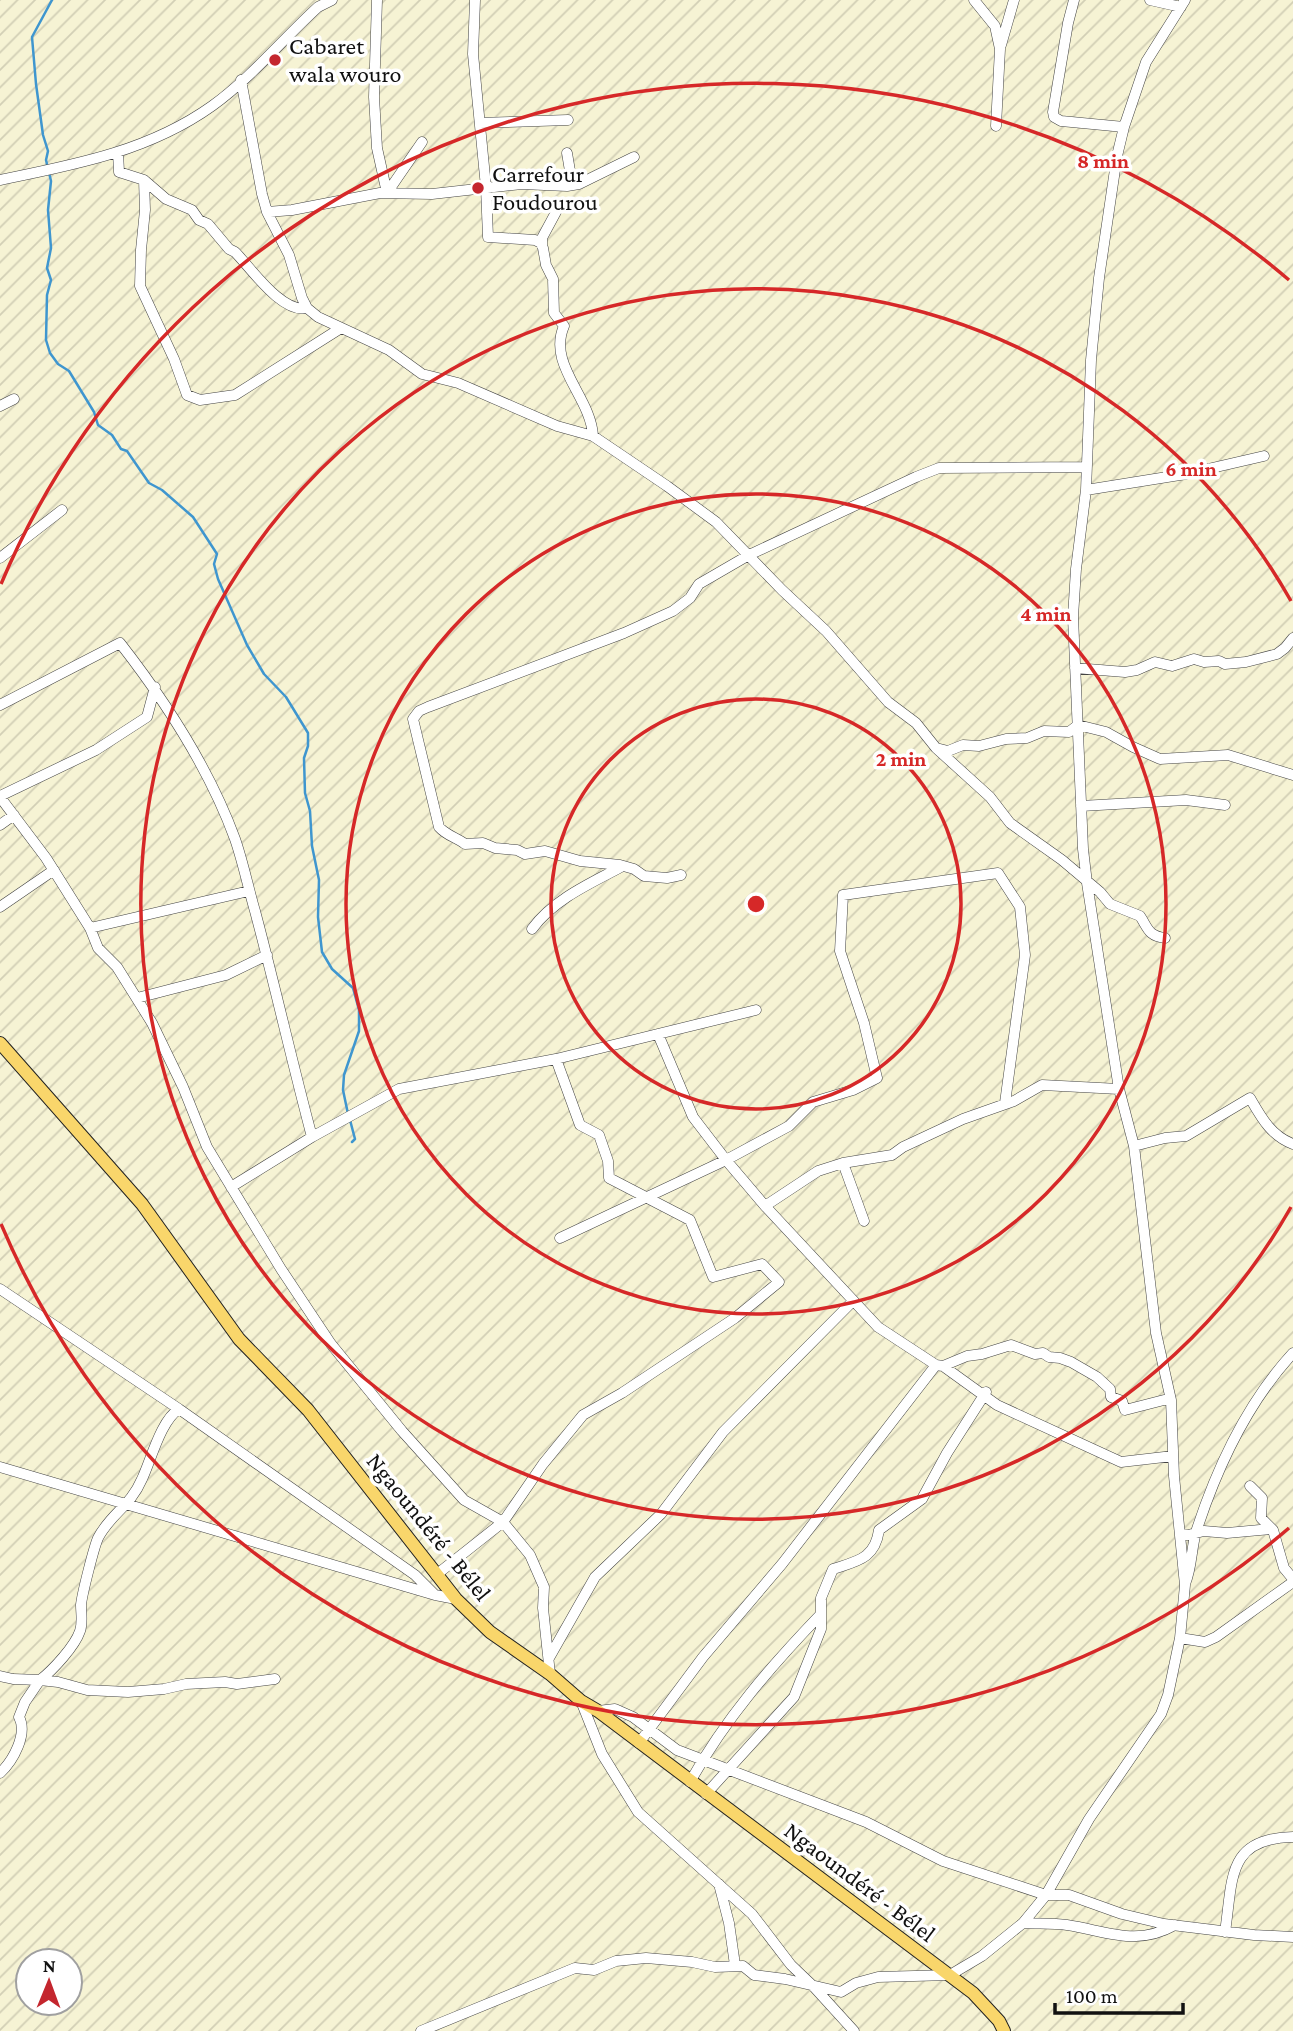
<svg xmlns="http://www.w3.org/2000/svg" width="1293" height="2031" font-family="'Crimson Pro',serif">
<defs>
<pattern id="farmland-furrows" width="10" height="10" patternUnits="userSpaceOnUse" patternTransform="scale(1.75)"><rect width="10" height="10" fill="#f6f3d4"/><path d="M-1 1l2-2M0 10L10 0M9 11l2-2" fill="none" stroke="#d2cfb5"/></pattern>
</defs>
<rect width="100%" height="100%" fill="#fffdf5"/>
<path fill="url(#farmland-furrows)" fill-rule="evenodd" d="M 0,0 L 1293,0 L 1293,2031 L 0,2031 ZM 28,1961 L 70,1961 L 70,2003 L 28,2003 Z"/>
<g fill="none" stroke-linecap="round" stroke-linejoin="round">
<path stroke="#3f96cf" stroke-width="2.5" d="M 52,0 L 32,37 L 36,84 L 43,135 L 48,151 L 46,160 L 51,181 L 48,210 L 51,248 L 47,268 L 51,280 L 47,295 L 46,340 L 50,353 L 58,364 L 69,371 L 94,412 L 98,425 L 112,435 L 121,449 L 127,451 L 149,483 L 162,490 L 193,517 L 217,554 L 214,564 L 218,579 L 247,645 L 264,674 L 286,697 L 308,733 L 308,746 L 304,758 L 305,793 L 310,811 L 312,846 L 319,880 L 318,917 L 322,952 L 332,969 L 353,988 L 359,1010 L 359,1031 L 344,1075 L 343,1090 L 348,1114
M 350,1120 L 355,1139 L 352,1142"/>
<defs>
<path id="minor" d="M 377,0 L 374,97 L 377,148 L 387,193 L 422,142
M 475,0 L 473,54 L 486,187 L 488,237 L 535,240 L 541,243 L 543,248 L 546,265 L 553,279 L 554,313 L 564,326 C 547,365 591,397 593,436
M 974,0 L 995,26 L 1000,49 L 996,126
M 1074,0 L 1068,23 L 1053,112 L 1054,117 L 1061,121 L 1124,127
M 1150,0 L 1181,7
M 1001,45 L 1014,0
M 241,80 L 262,194 L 267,212 L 289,255 L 302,298 L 307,308 L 318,317 L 389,350 L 422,374 L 458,383 L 557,426 L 593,436 L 667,486 L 716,522 L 782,590 L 826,631 L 888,702 L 916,723 L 936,748 L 990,797 L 1010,823 L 1062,860 L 1100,892 L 1110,904 L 1140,916 C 1148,928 1148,936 1165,938
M 480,123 L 568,120
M 118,152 L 119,172 L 144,180 L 145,210 L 141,250 L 140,286 L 174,359 L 187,395 L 200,400 L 235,395 L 341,328
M 0,180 C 74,165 149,151 212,106 C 251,78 283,39 318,7 L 332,0
M 144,180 L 166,199 L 192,210 L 199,220 L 208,224 L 229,249 L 235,252 C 251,268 282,314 307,308
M 567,186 L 579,184 L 634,157
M 267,212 L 292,210 L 380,193 L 432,194 L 522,184 L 567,186 L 570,171 L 567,153
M 542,246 L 542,238 L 556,212
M 0,406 L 14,399
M 1086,490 L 1186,474 L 1264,456
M 0,558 L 62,510
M 1075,668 L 1125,672 L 1137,670 L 1155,662 L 1172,666 L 1194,659 L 1204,662 L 1219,661 L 1225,664 L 1246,662 L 1277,654 L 1285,648 L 1293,638
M 0,705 L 120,643 C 166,702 209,768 235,839 C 243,862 248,887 255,911 C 275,986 292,1062 312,1137
M 936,748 L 948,751 L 963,745 L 979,746 L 1006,739 L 1027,738 L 1044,731 L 1069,732 L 1078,725 L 1106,732 L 1133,747 L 1160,759 L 1228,755 L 1293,775
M 0,796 L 96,750 L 147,717 L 155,687
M 0,797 L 46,858 L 90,928 L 98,948 L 117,967 L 152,1023 L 183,1087 L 207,1147 L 281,1269 L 331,1344 L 402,1431 L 464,1500 L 503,1522 L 530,1555 L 544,1587 L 543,1608 L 550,1674
M 1081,806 L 1186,800 L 1225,805
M 0,825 L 14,815
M 681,875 L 667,878 L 644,876 L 634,869 L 620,865 L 580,861 L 545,851 L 525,854 L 517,850 L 495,848 L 483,843 L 465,844 C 456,837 447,836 439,827 L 413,719 L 419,711 L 428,707 L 624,633 L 673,611 L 690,598 L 699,584 L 749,555 L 916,477 L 939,468 L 1086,467
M 0,907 L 54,870
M 90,928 L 249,891
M 532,929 C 554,899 591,883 623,866
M 137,998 L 226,975 L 267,955
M 658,1034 L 693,1117 L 726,1160 L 765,1206 L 878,1327 L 936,1365 L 943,1366 L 967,1356 L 982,1354 L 1011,1345 L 1035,1354 L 1043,1353 L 1049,1357 L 1060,1358 L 1071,1362 L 1097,1377 L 1110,1389 L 1111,1397 L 1122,1401 L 1125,1410 L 1164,1400 L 1171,1400
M 1134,1146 L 1165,1138 L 1186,1136 L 1250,1098 C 1261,1117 1271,1136 1293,1144
M 231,1187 L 312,1137 L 399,1089 L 556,1059
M 765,1206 L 818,1171 L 843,1163
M 864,1221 L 843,1163 L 892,1155 L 903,1147 L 963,1119 L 1014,1101 L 1042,1085 L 1119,1089
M 560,1238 L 726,1160 L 789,1126 L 813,1102 L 853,1090 L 877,1078 L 864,1023 L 840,951 L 843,895 L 998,873 L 1020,907 L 1025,955 L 1005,1103
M 0,1289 L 179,1409 L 415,1575 L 435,1595
M 943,1366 L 997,1405 L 1121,1462 L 1173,1456
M 0,1467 L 435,1595 L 456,1599
M 1250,1486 L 1262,1498 L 1261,1518 L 1273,1530 L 1284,1568 L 1293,1579
M 1180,1534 L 1188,1535 L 1204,1531 L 1227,1533 L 1271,1529
M 436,1575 L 503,1522 L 543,1464 L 583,1415 L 622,1393 L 735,1318 L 779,1282 L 762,1264 L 713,1277 L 690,1220 L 609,1178 L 608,1161 L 599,1135 L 580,1125 L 556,1059 L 756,1010
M 1185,1584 C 1192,1567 1191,1550 1196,1532 C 1217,1467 1247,1403 1293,1353
M 1180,1638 L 1205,1642 L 1216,1637 L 1293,1582
M 549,1658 L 595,1577 L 661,1514 L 723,1432 L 853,1301
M 0,1676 L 13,1679 L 40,1680 C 53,1670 75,1646 80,1631 C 83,1622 81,1614 81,1605 C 82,1594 94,1547 98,1538 C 111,1513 130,1507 142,1479 C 151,1460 161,1420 179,1409
M 581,1701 L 602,1754 L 638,1812 L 752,1914 L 791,1965 L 813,1986 L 854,2031
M 598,1711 L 615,1709 L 633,1717 L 677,1750 L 866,1822 L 943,1861 L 1046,1895 L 1069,1895 L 1122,1914 L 1164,1924 L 1254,1935 L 1293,1937
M 639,1743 L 703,1657 L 782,1564 L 936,1365
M 0,1773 C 13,1761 28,1734 19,1717 L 25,1702 L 40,1680 L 58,1682 L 87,1690 L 128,1692 L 164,1689 L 186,1684 L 225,1682 L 237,1684 L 275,1679
M 690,1782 C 725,1719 771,1666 821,1614
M 706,1794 L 794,1697 L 821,1629 L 821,1598 L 833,1569 C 857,1561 875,1559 879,1530 L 922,1499 L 947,1453 L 986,1392
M 719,1884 L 729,1923 L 735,1965
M 1023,1923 C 1037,1924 1052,1923 1067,1925 C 1107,1931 1136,1947 1175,1925
M 1225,1932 C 1233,1880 1226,1838 1293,1837
M 421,2031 L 575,1968 L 594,1970 L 616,1961 L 646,1958 L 692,1962 L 715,1967 L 743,1966 L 754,1975 L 785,1979 L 841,1992 L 856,1983 L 878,1977 L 950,1975 L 982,1956 L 1023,1923 L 1046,1895 L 1089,1819 L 1161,1714 L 1168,1695 L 1180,1638 L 1185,1585 L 1174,1476 L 1171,1400 L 1156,1333 L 1134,1146 L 1119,1089 L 1087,883 L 1083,849 L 1073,617 L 1076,569 L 1086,490 L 1091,360 L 1099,278 L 1117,156 L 1124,127 L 1146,62 L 1185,0"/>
<path id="major" d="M 0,1043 L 142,1204 L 239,1339 L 308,1410 L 456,1599 L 490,1632 L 550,1674 L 581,1701 L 598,1711 L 973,1993 L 999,2021 L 1004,2031"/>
</defs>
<use href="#minor" stroke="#444" stroke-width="11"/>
<use href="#major" stroke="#222" stroke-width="14"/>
<use href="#minor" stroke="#fff" stroke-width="10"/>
<use href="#major" stroke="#f9d66b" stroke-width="12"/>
</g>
<g fill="none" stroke="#d62828" stroke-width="3.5">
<circle cx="756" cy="904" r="205"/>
<circle cx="756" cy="904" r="410"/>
<path d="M1291 1207A615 615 0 1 1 1291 601"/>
<path d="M1289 1528A820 820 0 0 1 1 1224M1 584A820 820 0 0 1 1289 280"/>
</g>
<g fill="#c4262e" stroke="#fff" stroke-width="2.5">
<circle cx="275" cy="60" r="7"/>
<circle cx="478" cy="188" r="7"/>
</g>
<g text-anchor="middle" stroke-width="7" stroke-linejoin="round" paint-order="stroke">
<g font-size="24" fill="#111" stroke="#fff" text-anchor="start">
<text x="289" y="54">Cabaret<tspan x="289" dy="28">wala wouro</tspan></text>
<text x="492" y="182">Carrefour<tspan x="492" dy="28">Foudourou</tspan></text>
</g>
<g font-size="24" fill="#111" stroke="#fff">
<text transform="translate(429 1527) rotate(51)" y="8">Ngaoundéré - Bélel</text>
<text transform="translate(860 1882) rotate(37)" y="8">Ngaoundéré - Bélel</text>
</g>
</g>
<circle cx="756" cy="904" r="10" fill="#d62828" stroke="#fff" stroke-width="3.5"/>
<g font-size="21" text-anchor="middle" font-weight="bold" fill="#d62828" stroke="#fff" stroke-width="7" stroke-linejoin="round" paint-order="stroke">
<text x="1103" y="168">8 min</text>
<text x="1191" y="476">6 min</text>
<text x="1046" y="621">4 min</text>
<text x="901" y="766">2 min</text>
</g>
<g transform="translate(49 1982) rotate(1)"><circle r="33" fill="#ffffff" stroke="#a0a0a0" stroke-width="2"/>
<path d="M0-5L12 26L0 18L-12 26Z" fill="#c4262e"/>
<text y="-10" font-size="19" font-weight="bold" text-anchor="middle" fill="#111111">N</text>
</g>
<path d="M1055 2003v10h128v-10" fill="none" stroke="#111111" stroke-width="3.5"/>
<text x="1066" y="2003" font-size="21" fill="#111111" stroke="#ffffff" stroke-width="5" paint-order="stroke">100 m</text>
</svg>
